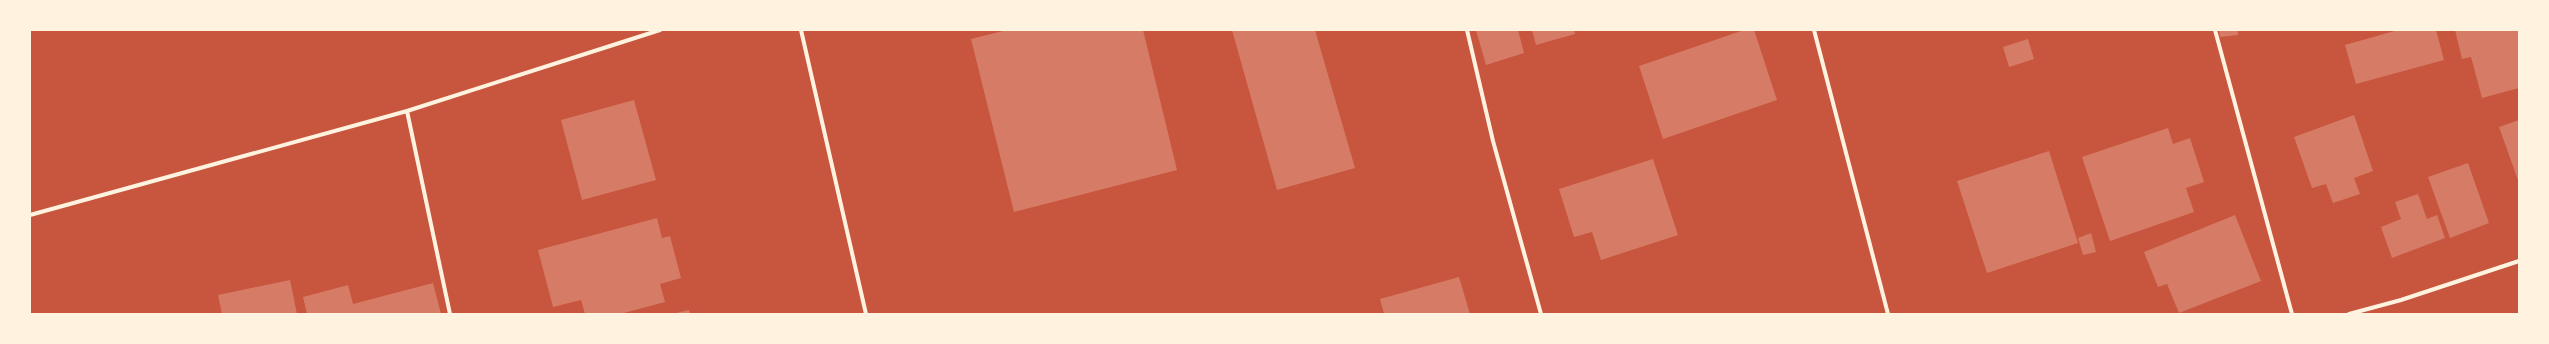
<svg xmlns="http://www.w3.org/2000/svg" width="2549" height="344" font-family="Rubik,sans-serif">
<rect width="100%" height="100%" fill="#c8553d"/>
<path fill="#d67c66" d="M 1007,30 L 1143,30 L 1177,170 L 1014,212 L 971,39 Z
M 1232,30 L 1315,30 L 1355,168 L 1277,190 Z
M 1476,30 L 1518,30 L 1524,53 L 1486,65 Z
M 1532,30 L 1574,30 L 1575,34 L 1536,45 Z
M 1744,30 L 1754,30 L 1777,100 L 1663,139 L 1639,66 Z
M 2219,30 L 2238,30 L 2238,35 L 2220,37 Z
M 2398,30 L 2436,30 L 2444,60 L 2356,84 L 2345,45 Z
M 2455,30 L 2519,30 L 2519,88 L 2482,98 L 2471,57 L 2462,59 Z
M 2028,39 L 2034,59 L 2009,67 L 2003,47 Z
M 634,100 L 656,180 L 582,200 L 561,120 Z
M 2354,115 L 2373,171 L 2354,178 L 2360,194 L 2333,203 L 2326,184 L 2312,188 L 2294,137 Z
M 2519,120 L 2519,183 L 2499,127 Z
M 2168,128 L 2173,144 L 2190,138 L 2204,182 L 2186,188 L 2194,212 L 2110,241 L 2082,157 Z
M 2049,151 L 2078,243 L 1987,273 L 1957,181 Z
M 1653,159 L 1678,235 L 1601,260 L 1592,232 L 1574,237 L 1559,189 Z
M 2468,163 L 2489,223 L 2450,238 L 2428,177 Z
M 2418,194 L 2427,219 L 2437,215 L 2445,238 L 2392,258 L 2381,227 L 2401,219 L 2395,202 Z
M 2235,215 L 2261,281 L 2179,313 L 2167,284 L 2158,287 L 2144,252 Z
M 657,218 L 662,238 L 670,236 L 681,278 L 660,284 L 665,302 L 620,314 L 585,314 L 581,300 L 553,307 L 538,250 Z
M 2091,233 L 2096,252 L 2083,255 L 2078,238 Z
M 1459,277 L 1470,314 L 1384,314 L 1380,299 Z
M 290,280 L 297,314 L 222,314 L 218,295 Z
M 433,283 L 441,314 L 307,314 L 303,297 L 348,285 L 353,304 Z
M 689,310 L 690,314 L 676,314 L 676,313 Z"/>
<g fill="none" stroke-linecap="round" stroke-linejoin="round">
<path stroke="#fff3e0" stroke-width="4" d="M 801,30 L 866,314
M 1467,30 L 1493,141 L 1541,314
M 1814,30 L 1888,314
M 2215,30 L 2292,314
M 407,111 L 450,314
M 30,215 L 407,111 L 660,30
M 2349,314 L 2401,300 L 2519,261"/>
</g>
<rect width="2549" height="344" fill="none" stroke="#fff3e0" stroke-width="62"/>
</svg>
